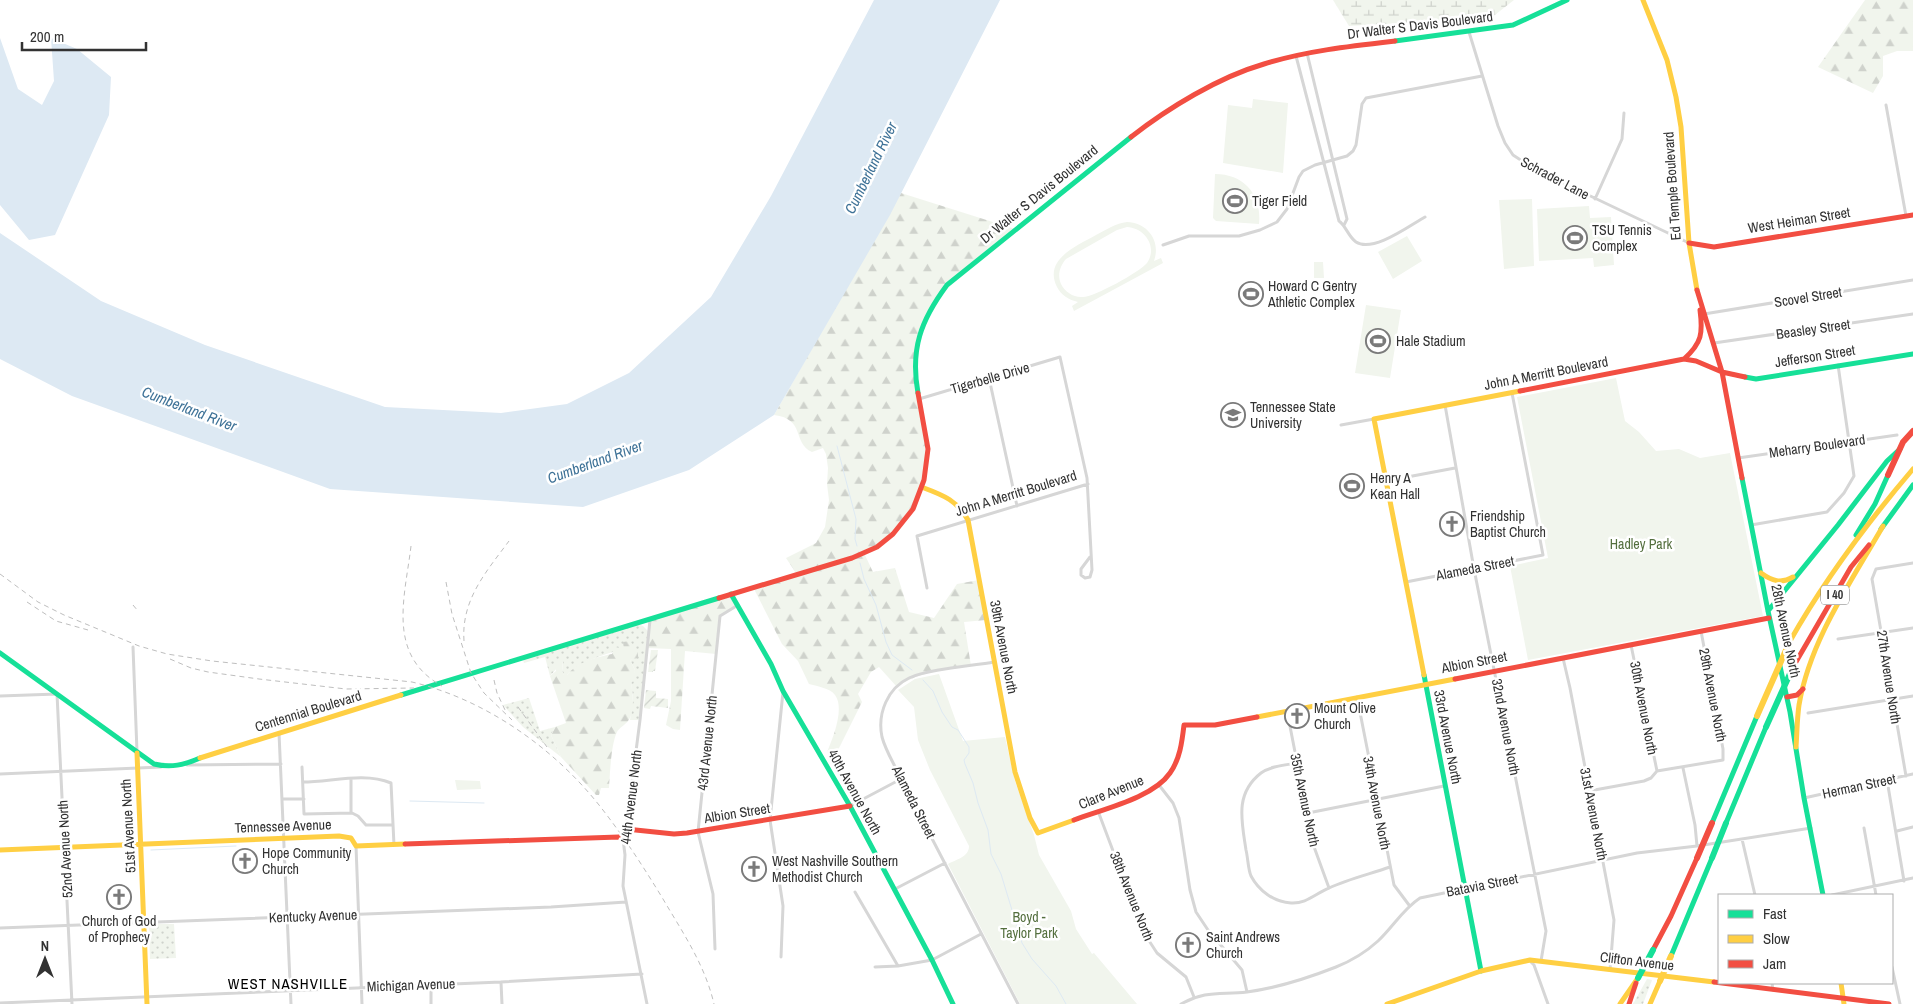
<svg xmlns="http://www.w3.org/2000/svg" width="1913" height="1004" font-family="'Archivo Narrow',sans-serif">
<defs>
<pattern id="grass-dots" width="8" height="8" patternUnits="userSpaceOnUse" patternTransform="scale(1.25)"><rect width="8" height="8" fill="#f1f5ed"/><path d="M2 2h.1M6 6h.1" fill="none" stroke="#cfd2cc" stroke-width="1.8" stroke-linecap="round"/></pattern>
<pattern id="forest-firs" width="22" height="20" patternUnits="userSpaceOnUse" patternTransform="scale(1.25)"><rect width="22" height="20" fill="#f1f5ed"/><path d="M5 1l3.5 6h-7zM16 11l3.5 6h-7z" fill="#cfd2cc"/></pattern>
<pattern id="wetland-marsh" width="20" height="14" patternUnits="userSpaceOnUse" patternTransform="scale(1.25)"><rect width="20" height="14" fill="#f1f5ed"/><path d="M1 5h8M5 5V1M11 12h8M15 12V8" fill="none" stroke="#cfd2cc"/></pattern>
<pattern id="garden-furrows" width="10" height="10" patternUnits="userSpaceOnUse" patternTransform="scale(1.25)"><rect width="10" height="10" fill="#f1f5ed"/><path d="M-1 1l2-2M0 10L10 0M9 11l2-2" fill="none" stroke="#cfd2cc"/></pattern>
</defs>
<rect width="100%" height="100%" fill="#fff"/>
<path fill="url(#grass-dots)" d="M 637,624 L 643,626 L 649,632 L 640,720 L 630,720 L 633,698 L 631,683 L 635,670 L 630,660 L 638,657 L 624,649 C 610,652 576,663 567,675 L 564,675 L 562,671 L 563,661 L 550,676 L 545,657 L 524,663 L 523,658 Z
M 529,698 L 540,731 L 555,727 L 551,735 L 561,757 L 523,727 L 503,705 Z
M 149,924 L 174,924 L 176,958 L 150,959 Z
M 1647,979 L 1652,980 L 1643,1004 L 1633,1004 Z"/>
<path fill="url(#forest-firs)" d="M 1865,0 L 1913,0 L 1913,51 L 1897,51 L 1883,56 L 1883,76 L 1873,93 L 1818,67 Z
M 901,193 L 1015,229 L 947,285 L 930,307 L 915,356 L 916,375 L 926,433 L 924,488 L 901,525 L 879,546 L 864,553 L 873,572 L 895,568 L 909,612 L 934,618 L 957,584 L 979,580 L 986,620 L 964,622 L 971,666 C 944,670 920,671 897,687 L 879,667 L 871,672 L 858,694 L 862,702 L 834,758 L 827,752 C 833,738 845,708 835,695 C 830,688 816,686 809,684 L 798,661 L 782,644 L 753,587 L 796,573 L 786,558 L 816,543 L 825,527 L 829,500 L 827,484 L 828,468 L 826,454 L 823,448 L 812,452 C 792,443 806,419 774,415 Z
M 731,594 L 738,605 L 720,616 L 716,654 L 685,651 L 680,730 L 673,729 L 666,725 L 671,701 L 671,649 L 647,648 L 650,618 Z
M 630,641 L 638,652 L 638,658 L 630,660 L 635,670 L 634,680 L 631,683 C 633,693 635,713 628,721 C 625,725 619,728 617,732 C 611,744 610,774 609,788 L 601,788 L 599,795 L 596,795 L 561,757 L 551,735 L 555,727 L 566,723 L 550,676 L 556,671 L 554,663 L 563,660 L 562,671 L 564,675 L 567,675 C 577,662 597,657 612,654 L 615,647 L 624,649 L 623,642 Z"/>
<path fill="url(#wetland-marsh)" d="M 1333,0 L 1514,0 L 1491,18 L 1349,26 Z"/>
<path fill="#f1f5ed" fill-rule="evenodd" d="M 1253,99 L 1288,103 L 1283,173 L 1223,163 L 1228,105 L 1252,108 Z
M 1215,174 C 1245,174 1262,196 1259,224 L 1216,221 L 1213,218 Z
M 1532,199 L 1534,266 L 1504,269 L 1499,200 Z
M 1589,206 L 1590,218 L 1611,217 L 1614,265 L 1594,267 L 1593,258 L 1539,261 L 1537,209 Z
M 1127,222 C 1148,223 1161,241 1154,261 L 1161,258 L 1163,263 L 1074,311 L 1072,306 L 1078,302 C 1069,300 1061,295 1057,287 C 1043,259 1077,246 1096,235 C 1106,230 1116,223 1127,222 ZM 1127,227 C 1145,228 1158,247 1147,263 C 1140,272 1094,297 1083,297 C 1074,298 1065,292 1061,284 C 1057,275 1060,266 1066,259 L 1117,230 Z
M 1407,236 L 1422,261 L 1393,279 L 1378,252 Z
M 1314,262 L 1323,262 L 1324,278 L 1314,278 Z
M 1366,305 L 1401,310 L 1390,378 L 1355,373 Z
M 1616,378 L 1625,421 L 1639,432 L 1656,451 L 1679,449 L 1700,458 L 1730,453 L 1763,616 L 1528,660 L 1510,566 L 1548,558 L 1517,397 Z
M 939,674 L 963,741 L 1005,737 L 1015,781 L 1034,835 L 1039,855 L 1071,911 L 1076,929 L 1092,954 L 1094,953 L 1137,1004 L 1020,1004 L 948,864 C 957,859 969,857 969,846 L 930,770 L 918,740 L 914,707 L 898,690 L 915,679 Z
M 455,780 L 480,781 L 481,789 L 457,790 Z"/>
<path fill="url(#garden-furrows)" d="M 651,650 L 658,650 L 655,671 L 653,671 L 653,672 L 648,672 Z
M 646,690 L 656,691 L 656,698 L 668,699 L 668,708 L 651,706 L 650,709 L 644,708 Z"/>
<path fill="#dde9f3" d="M 874,0 L 1000,0 L 890,215 L 774,415 L 689,470 L 583,507 L 330,489 L 72,396 L 0,359 L 0,233 L 101,301 L 205,345 L 385,407 L 501,413 L 567,404 L 629,373 L 711,297 L 771,196 Z
M 0,38 L 18,89 L 42,105 L 54,81 L 51,38 L 77,49 L 111,77 L 109,115 L 55,235 L 29,240 L 0,205 Z"/>
<g fill="none" stroke-linecap="round" stroke-linejoin="round">
<path stroke="#dde9f3" stroke-width="1" d="M 837,446 L 856,519 L 855,539 L 857,546
M 860,563 L 864,579 L 876,605 L 886,642 L 892,655 L 912,670
M 923,680 L 933,691 L 942,712 L 952,727 L 958,730 L 969,747 L 969,753 L 964,760 L 965,764 L 973,783 L 978,803 L 988,830 L 991,854 L 1001,874 L 1022,943 L 1032,959 L 1056,986 L 1066,1004
M 410,801 L 484,803
M 151,850 L 236,846"/>
<path stroke="#d6d6d6" stroke-width="3" d="M 1469,32 L 1498,126 L 1505,143 L 1513,155 L 1530,166 L 1561,182 L 1689,243
M 1307,53 L 1347,219 L 1344,225
M 1296,56 L 1339,221 C 1346,226 1348,236 1356,242 C 1373,253 1409,226 1425,217
M 1886,105 L 1906,216
M 1595,199 L 1622,139 L 1624,113
M 1163,245 L 1189,236 L 1239,236 L 1260,230 L 1277,222 L 1287,209 L 1299,177 L 1303,171 L 1315,165 L 1347,156 L 1353,151 L 1356,145 L 1362,104 L 1366,98 L 1482,76
M 1704,314 L 1913,280
M 1714,343 L 1913,314
M 989,378 L 1017,506
M 919,399 L 1060,357 L 1087,478 L 1092,570 L 1090,577 L 1085,578 L 1081,575 L 1081,569 L 1090,557
M 1445,405 L 1474,569 L 1546,931 L 1541,961
M 1341,425 L 1374,419
M 1738,458 L 1897,435
M 1386,481 L 1455,468
M 1751,525 L 1827,512 L 1844,493 L 1854,476 L 1838,365
M 1406,582 L 1543,555 L 1512,393
M 927,588 L 917,536 L 1088,484
M 1838,639 L 1913,628
M 1631,645 L 1657,771
M 133,647 L 137,752
M 1563,658 L 1570,688 L 1614,920 L 1610,970
M 994,662 C 971,666 929,669 909,678 C 888,688 877,713 882,737 C 886,752 895,765 901,779 L 1018,1004
M 0,696 L 57,694 L 72,1004
M 1357,697 L 1394,885 L 1409,905
M 1287,711 L 1313,844 L 1329,888
M 1808,713 L 1913,696
M 279,733 L 291,1004
M 1297,763 C 1286,765 1270,766 1261,773 C 1234,794 1242,822 1246,850 C 1248,858 1248,869 1251,876 C 1259,891 1274,902 1291,903 C 1306,904 1315,894 1329,888 C 1348,879 1370,874 1390,867
M 187,765 L 281,764
M 302,767 L 304,814 L 352,813 L 358,816 L 366,825 L 393,825
M 1683,768 L 1695,825 L 1697,846
M 0,774 L 161,767
M 1906,776 L 1872,579 L 1876,569 L 1913,563
M 351,779 L 351,813
M 1887,780 L 1904,881
M 303,782 C 331,782 364,772 391,783 L 394,845
M 1159,785 L 1173,803 L 1179,818 L 1190,890 L 1196,912 L 1208,930 L 1242,970 L 1247,992
M 1589,791 L 1644,781 L 1651,778 L 1657,771 L 1723,760 L 1723,749 L 1701,631
M 1804,798 L 1913,774
M 283,799 L 304,799
M 850,806 L 901,779
M 1098,811 L 1144,933 L 1157,953 L 1186,977 L 1194,997
M 1308,813 L 1444,786
M 1864,828 L 1876,895
M 1897,831 L 1913,827
M 1742,839 L 1755,895
M 356,846 L 362,1004
M 895,889 L 945,863
M 855,892 L 898,966
M 1832,895 L 1913,878
M 0,928 L 551,907 L 626,902
M 715,949 L 713,894 L 698,832 L 720,616 L 738,605
M 781,957 L 783,906 L 770,820 L 783,692
M 1530,961 L 1534,965 L 1548,1004
M 875,967 L 898,966 L 932,960 L 981,934
M 1892,967 L 1900,1004
M 501,982 L 502,1004
M 1772,983 L 1773,990
M 431,985 L 431,1004
M 0,1003 L 501,982 L 642,974
M 647,1004 L 623,886 L 625,855 L 623,839 L 626,829 L 640,720 L 650,620
M 1181,1004 C 1206,990 1221,995 1247,992 C 1277,988 1308,978 1336,967 C 1351,961 1366,952 1378,941 C 1393,927 1403,909 1420,898 L 1637,853 L 1697,846 L 1811,828"/>
<path stroke="#16e098" stroke-width="5" d="M 1395,41 L 1513,25 L 1567,0
M 1745,377 L 1756,379 L 1913,354
M 918,393 C 910,349 921,320 947,285 L 1131,137
M 1742,478 L 1768,611 L 1790,712 L 1804,798 L 1823,895
M 1881,529 L 1913,485
M 1856,535 L 1875,504 L 1888,475
M 731,594 L 771,664 L 783,691 L 850,806 L 932,960 L 953,1004
M 1768,611 L 1838,525 L 1887,461 L 1900,449
M 0,653 L 154,764 C 171,768 184,765 200,758
M 1424,675 L 1481,971
M 401,695 L 719,598
M 1712,823 L 1757,716
M 1726,823 L 1766,727
M 1671,956 L 1712,858"/>
<path stroke="#ffcf43" stroke-width="5" d="M 1643,0 L 1667,60 L 1676,97 L 1681,127 L 1689,243 L 1697,290
M 924,488 C 943,495 958,501 968,520 L 1015,772 L 1030,818 L 1038,833 L 1074,820
M 1761,573 C 1772,581 1781,584 1793,577
M 1790,641 C 1825,579 1867,523 1913,469
M 1424,675 L 1374,419 L 1520,391
M 1257,717 L 1455,679
M 1796,747 C 1797,733 1797,719 1799,705 C 1810,640 1851,582 1883,526
M 137,753 L 147,1004
M 200,758 L 401,695
M 0,850 L 339,836 L 351,838 L 356,846 L 405,844
M 1841,983 L 1844,1004
M 1387,1004 L 1481,971 L 1530,960 L 1714,982
M 1620,1004 L 1638,978
M 1650,1004 L 1660,981"/>
<path stroke="#f24e42" stroke-width="5" d="M 1131,137 C 1168,108 1219,77 1264,64 C 1306,51 1351,46 1395,41
M 1689,243 L 1714,247 L 1913,215
M 1697,290 L 1722,372 L 1742,478
M 1684,359 C 1702,343 1703,333 1700,310
M 1520,391 L 1684,359 L 1696,361 L 1722,372 L 1745,377
M 719,598 L 852,558 L 877,547 L 893,534 L 913,509 L 924,480 L 928,449 L 918,393
M 1793,667 L 1851,567 L 1869,545
M 1455,679 L 1769,618
M 1787,697 L 1797,695 L 1803,689
M 1074,820 C 1103,809 1153,798 1170,773 C 1180,759 1182,742 1184,725 L 1215,725 L 1257,717
M 626,829 L 674,834 L 687,833 L 850,806
M 405,844 L 619,837 L 623,839
M 1653,950 L 1671,916 L 1697,858
M 1714,982 L 1889,1004
M 1629,1004 L 1636,983"/>
<path stroke="#bebebe" stroke-width="1" stroke-dasharray="5 4" stroke-linecap="butt" d="M 411,546 C 405,597 386,655 442,686
M 0,574 L 38,602 L 64,615 L 139,646 L 167,654 L 212,661 L 412,682 C 484,699 553,747 599,805 C 622,834 643,866 663,899 C 683,933 705,965 714,1004
M 446,582 L 452,614 L 471,673 L 484,693 L 512,720
M 27,602 L 56,621 L 88,630
M 133,605 L 138,611
M 464,641 C 461,600 486,572 509,541
M 170,659 L 191,668 L 208,672 L 259,679 L 346,689 L 414,688
M 494,680 L 497,693 L 506,712
M 518,707 L 547,747"/>
<path stroke="#16e098" stroke-width="6" d="M 1766,727 L 1793,667
M 1712,858 L 1726,823
M 1638,978 L 1653,950"/>
<path stroke="#ffcf43" stroke-width="6" d="M 1757,716 L 1790,641
M 1660,981 L 1671,956"/>
<path stroke="#f24e42" stroke-width="6" d="M 1888,475 L 1903,442 L 1913,431
M 1697,858 L 1712,823"/>
</g>
<defs>
<symbol id="stadium-ring" viewBox="-11 -11 22 22"><circle r="9.5" fill="#fff" stroke="#7a7a7a" stroke-width="1.5"/><path d="M0-5a6.5 5 0 1 0 0 10a6.5 5 0 1 0 0-10ZM-3.5-1.8h7v3.6h-7Z" fill="#7a7a7a"/></symbol>
<symbol id="university-ring" viewBox="-11 -11 22 22"><circle r="9.5" fill="#fff" stroke="#7a7a7a" stroke-width="1.5"/><path d="M0-5L7-2L0 1L-7-2ZM-4 1L0 2.5L4 1V4Q0 6-4 4Z" fill="#7a7a7a"/></symbol>
<symbol id="church-ring" viewBox="-11 -11 22 22"><circle r="9.5" fill="#fff" stroke="#7a7a7a" stroke-width="1.5"/><path d="M-1.2-6h2.4v3.5h3.3v2.4h-3.3V6h-2.4V-.1h-3.3v-2.4h3.3Z" fill="#7a7a7a"/></symbol>
</defs>
<g fill-rule="evenodd">
<use href="#stadium-ring" x="1221" y="187" width="28" height="28"/>
<use href="#stadium-ring" x="1561" y="224" width="28" height="28"/>
<use href="#stadium-ring" x="1237" y="280" width="28" height="28"/>
<use href="#stadium-ring" x="1364" y="327" width="28" height="28"/>
<use href="#university-ring" x="1219" y="401" width="28" height="28"/>
<use href="#stadium-ring" x="1338" y="472" width="28" height="28"/>
<use href="#church-ring" x="1438" y="510" width="28" height="28"/>
<use href="#church-ring" x="1283" y="702" width="28" height="28"/>
<use href="#church-ring" x="231" y="847" width="28" height="28"/>
<use href="#church-ring" x="740" y="855" width="28" height="28"/>
<use href="#church-ring" x="105" y="883" width="28" height="28"/>
<use href="#church-ring" x="1174" y="931" width="28" height="28"/>
</g>
<g text-anchor="middle" stroke-width="5" stroke-linejoin="round" paint-order="stroke">
<rect fill="#fff" stroke="#707070" stroke-width="1" x="1821" y="585.5" width="28" height="19" rx="4"/>
<g font-size="12" font-weight="bold" fill="#323232">
<text x="1835" y="599">I 40</text>
</g>
<g font-size="14" fill="#323232" stroke="#fff">
<text transform="translate(1420 25) rotate(-7)" y="5">Dr Walter S Davis Boulevard</text>
<text transform="translate(1555 178) rotate(28)" y="5">Schrader Lane</text>
<text transform="translate(1672 186) rotate(-94)" y="5">Ed Temple Boulevard</text>
<text transform="translate(1039 194) rotate(-39)" y="5">Dr Walter S Davis Boulevard</text>
<text transform="translate(1799 220) rotate(-9)" y="5">West Heiman Street</text>
<text transform="translate(1808 297) rotate(-9)" y="5">Scovel Street</text>
<text transform="translate(1813 329) rotate(-8)" y="5">Beasley Street</text>
<text transform="translate(1815 356) rotate(-9)" y="5">Jefferson Street</text>
<text transform="translate(1546 373) rotate(-11)" y="5">John A Merritt Boulevard</text>
<text transform="translate(990 378) rotate(-16)" y="5">Tigerbelle Drive</text>
<text transform="translate(1817 446) rotate(-8)" y="5">Meharry Boulevard</text>
<text transform="translate(1016 493) rotate(-17)" y="5">John A Merritt Boulevard</text>
<text transform="translate(1475 568) rotate(-11)" y="5">Alameda Street</text>
<text transform="translate(1786 631) rotate(78)" y="5">28th Avenue North</text>
<text transform="translate(1004 647) rotate(79)" y="5">39th Avenue North</text>
<text transform="translate(1474 662) rotate(-11)" y="5">Albion Street</text>
<text transform="translate(1889 677) rotate(81)" y="5">27th Avenue North</text>
<text transform="translate(1713 695) rotate(79)" y="5">29th Avenue North</text>
<text transform="translate(1644 708) rotate(79)" y="5">30th Avenue North</text>
<text transform="translate(308 711) rotate(-17)" y="5">Centennial Boulevard</text>
<text transform="translate(1506 727) rotate(79)" y="5">32nd Avenue North</text>
<text transform="translate(1448 737) rotate(79)" y="5">33rd Avenue North</text>
<text transform="translate(707 743) rotate(-84)" y="5">43rd Avenue North</text>
<text transform="translate(1859 786) rotate(-12)" y="5">Herman Street</text>
<text transform="translate(855 792) rotate(61)" y="5">40th Avenue North</text>
<text transform="translate(1111 792) rotate(-22)" y="5">Clare Avenue</text>
<text transform="translate(631 797) rotate(-83)" y="5">44th Avenue North</text>
<text transform="translate(1305 800) rotate(78)" y="5">35th Avenue North</text>
<text transform="translate(914 802) rotate(63)" y="5">Alameda Street</text>
<text transform="translate(1377 803) rotate(79)" y="5">34th Avenue North</text>
<text transform="translate(737 813) rotate(-9)" y="5">Albion Street</text>
<text transform="translate(1594 814) rotate(79)" y="5">31st Avenue North</text>
<text transform="translate(128 826) rotate(-93)" y="5">51st Avenue North</text>
<text transform="translate(283 826) rotate(-2)" y="5">Tennessee Avenue</text>
<text transform="translate(65 849) rotate(-93)" y="5">52nd Avenue North</text>
<text transform="translate(1482 885) rotate(-11)" y="5">Batavia Street</text>
<text transform="translate(1132 896) rotate(68)" y="5">38th Avenue North</text>
<text transform="translate(313 916) rotate(-2)" y="5">Kentucky Avenue</text>
<text transform="translate(1637 961) rotate(7)" y="5">Clifton Avenue</text>
<text transform="translate(411 985) rotate(-2)" y="5">Michigan Avenue</text>
</g>
<g font-size="14" fill="#323232" stroke="#fff" text-anchor="start">
<text x="1252" y="206">Tiger Field</text>
<text x="1592" y="235">TSU Tennis<tspan x="1592" dy="16">Complex</tspan></text>
<text x="1268" y="291">Howard C Gentry<tspan x="1268" dy="16">Athletic Complex</tspan></text>
<text x="1396" y="346">Hale Stadium</text>
<text x="1250" y="412">Tennessee State<tspan x="1250" dy="16">University</tspan></text>
<text x="1370" y="483">Henry A<tspan x="1370" dy="16">Kean Hall</tspan></text>
<text x="1470" y="521">Friendship<tspan x="1470" dy="16">Baptist Church</tspan></text>
<text x="1314" y="713">Mount Olive<tspan x="1314" dy="16">Church</tspan></text>
<text x="262" y="858">Hope Community<tspan x="262" dy="16">Church</tspan></text>
<text x="772" y="866">West Nashville Southern<tspan x="772" dy="16">Methodist Church</tspan></text>
<text x="119" y="926" text-anchor="middle">Church of God<tspan x="119" dy="16">of Prophecy</tspan></text>
<text x="1206" y="942">Saint Andrews<tspan x="1206" dy="16">Church</tspan></text>
</g>
<g font-size="14" fill="#546f3e" stroke="#fff">
<text x="1641" y="549">Hadley Park</text>
<text x="1029" y="922">Boyd -<tspan x="1029" dy="16">Taylor Park</tspan></text>
</g>
<g font-size="15" font-style="italic" fill="#3e7297" stroke="#fff">
<text transform="translate(871 168) rotate(-64)" y="5">Cumberland River</text>
<text transform="translate(189 409) rotate(21)" y="5">Cumberland River</text>
<text transform="translate(595 462) rotate(-20)" y="5">Cumberland River</text>
</g>
<g font-size="15" letter-spacing="1" fill="#000" stroke="#fff">
<text x="288" y="989">WEST NASHVILLE</text>
</g>
</g>
<rect x="1718" y="894" width="175" height="90" fill="#ffffff" stroke="#adadad"/>
<rect x="1728" y="910" width="25" height="8" fill="#16e098" stroke="#adadad"/>
<text x="1763" y="919" font-size="15" fill="#323232">Fast</text>
<rect x="1728" y="935" width="25" height="8" fill="#ffcf43" stroke="#adadad"/>
<text x="1763" y="944" font-size="15" fill="#323232">Slow</text>
<rect x="1728" y="960" width="25" height="8" fill="#f24e42" stroke="#adadad"/>
<text x="1763" y="969" font-size="15" fill="#323232">Jam</text>
<g transform="translate(45 959)" stroke="#ffffff" stroke-width="4" paint-order="stroke">
<path d="M0-4L9 19L0 12L-9 19Z" fill="#323232"/>
<text y="-8" font-size="14" font-weight="bold" text-anchor="middle" fill="#323232">N</text>
</g>
<path d="M22 42v8h124v-8" fill="none" stroke="#323232" stroke-width="2.5"/>
<text x="30" y="42" font-size="15" fill="#323232" stroke="#ffffff" stroke-width="4" paint-order="stroke">200 m</text>
</svg>
